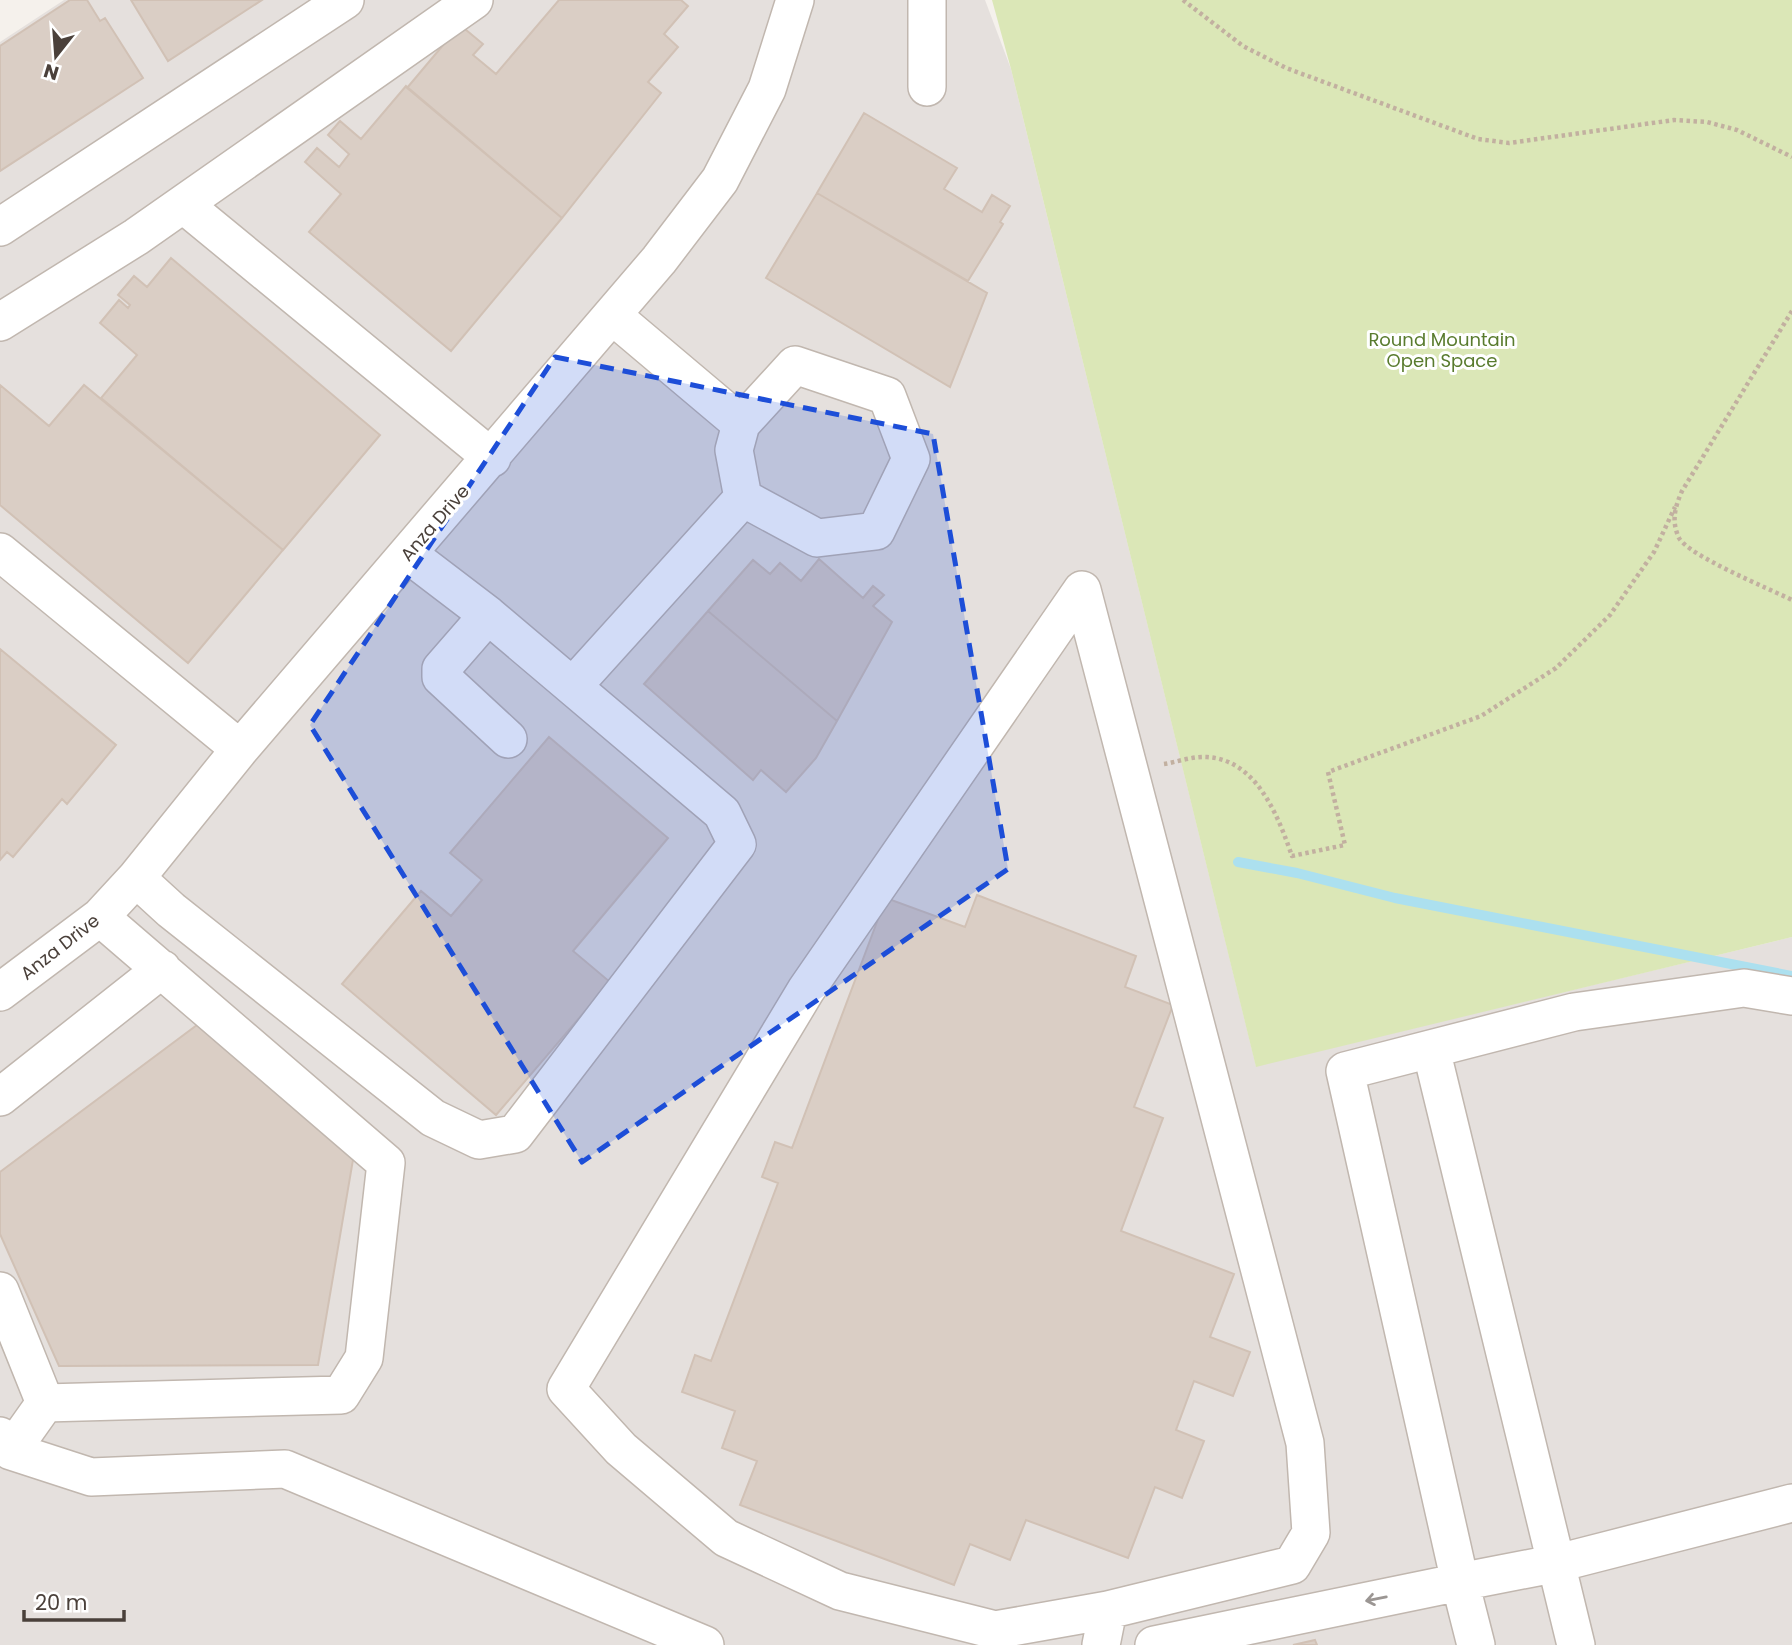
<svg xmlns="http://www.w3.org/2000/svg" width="1792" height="1645" font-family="Poppins,sans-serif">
<rect width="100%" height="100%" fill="#f5f1ec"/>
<path fill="#e5e0dd" d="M 64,0 L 985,0 L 1011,69 L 1256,1066 L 1792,937 L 1792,1645 L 0,1645 L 0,42 Z"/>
<path fill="#dbe7b7" d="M 992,0 L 1792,0 L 1792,937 L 1256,1067 L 1011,69 Z"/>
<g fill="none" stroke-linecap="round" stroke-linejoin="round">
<path stroke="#ace0ef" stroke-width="10" d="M 1238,862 L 1297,873 L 1395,898 L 1792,976"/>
</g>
<path fill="#dacec5" stroke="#d1c1b5" stroke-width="2" d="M 70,0 L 87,0 L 100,21 L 105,18 L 143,78 L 0,171 L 0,46 Z
M 131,0 L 262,0 L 168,61 Z
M 559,0 L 681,0 L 688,6 L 664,34 L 678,47 L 648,82 L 661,93 L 562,218 L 407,88 L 460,25 L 483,44 L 473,55 L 496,74 Z
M 406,86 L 562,218 L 451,351 L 309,232 L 341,194 L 305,162 L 317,148 L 339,167 L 349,154 L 328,135 L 340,121 L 361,139 Z
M 864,113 L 957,168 L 944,189 L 982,212 L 992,195 L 1010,206 L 1000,222 L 1003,224 L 968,281 L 817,193 Z
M 817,193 L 987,293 L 950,387 L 766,278 Z
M 171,258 L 380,435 L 283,550 L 101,398 L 137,355 L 100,323 L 119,300 L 128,308 L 130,305 L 118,295 L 134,276 L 147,287 Z
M 0,385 L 49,426 L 84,385 L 283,550 L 188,663 L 0,505 Z
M 819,559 L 863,598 L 873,586 L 884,595 L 873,606 L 892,622 L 837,721 L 708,611 L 753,560 L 770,574 L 780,563 L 801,581 Z
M 708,611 L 837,721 L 816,758 L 786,792 L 761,770 L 753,780 L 644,684 Z
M 0,649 L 116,745 L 67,804 L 62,799 L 13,857 L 7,852 L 0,860 Z
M 549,737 L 668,838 L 573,951 L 610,982 L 496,1115 L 342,984 L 421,891 L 451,916 L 482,880 L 450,853 Z
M 977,895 L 1136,956 L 1125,987 L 1173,1005 L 1134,1107 L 1163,1118 L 1121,1231 L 1234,1274 L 1210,1337 L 1250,1352 L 1233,1396 L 1194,1381 L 1176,1430 L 1204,1441 L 1182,1498 L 1155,1487 L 1128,1558 L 1026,1520 L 1010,1560 L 970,1544 L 954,1585 L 740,1505 L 757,1461 L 722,1448 L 735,1411 L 682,1392 L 695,1355 L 711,1361 L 778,1183 L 762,1177 L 775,1142 L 792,1148 L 886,898 L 965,927 Z
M 201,1022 L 355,1148 L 318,1365 L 59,1366 L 0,1234 L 0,1172 Z
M 1315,1640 L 1317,1645 L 1293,1645 Z"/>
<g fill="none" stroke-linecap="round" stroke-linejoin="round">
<defs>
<path id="minor" d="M 927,87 L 927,0
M 183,204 L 492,458
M 0,227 L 345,0
M 0,322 L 136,237 L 474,0
M 741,424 L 734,450 L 743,498
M 0,552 L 240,749
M 1082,590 L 1305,1443 L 1311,1533 L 1292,1565 L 1108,1610 L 995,1630 L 840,1591 L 726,1538 L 621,1449 L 566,1389 L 806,990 Z
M 488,615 L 441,669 L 441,677 L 508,739
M 573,686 L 743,498 L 817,538 L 876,531 L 911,459 L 887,396 L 795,365 L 741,424 L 613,316
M 136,878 L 171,910 L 433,1118 L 479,1140 L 515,1134 L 737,844 L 722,813 L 488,615 L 408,554
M 0,992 L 100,917 L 136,878 L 240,749 L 659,260 L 720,180 L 767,89 L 795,0
M 1431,1049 L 1576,1645
M 0,1097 L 162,969
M 0,1291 L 45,1403
M 0,1436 L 11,1451 L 91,1477 L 285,1469 L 705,1645
M 11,1451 L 45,1403 L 341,1395 L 364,1358 L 386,1163 L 100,917
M 1101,1645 L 1108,1610
M 1154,1645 L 1460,1582 L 1345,1071 L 1574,1012 L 1744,988 L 1792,996
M 1476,1645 L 1460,1582 L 1558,1563 L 1792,1503"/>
</defs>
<use href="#minor" stroke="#c1b7af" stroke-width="40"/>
<path stroke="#c2b0a0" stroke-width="4.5" stroke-dasharray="3.5 3.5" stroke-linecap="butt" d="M 1183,0 L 1243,46 L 1286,68 L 1478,139 L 1509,143 L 1674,120 L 1707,122 L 1737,130 L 1792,157
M 1792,311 L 1682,491 C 1675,507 1671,521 1679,538 C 1689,556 1770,589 1792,600
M 1164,764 C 1177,762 1193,756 1207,757 C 1257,760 1278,816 1292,856 L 1345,845 L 1328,772 L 1481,716 L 1556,668 L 1610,615 L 1654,552 L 1675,507"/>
<use href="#minor" stroke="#fff" stroke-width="37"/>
</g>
<defs><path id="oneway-shaft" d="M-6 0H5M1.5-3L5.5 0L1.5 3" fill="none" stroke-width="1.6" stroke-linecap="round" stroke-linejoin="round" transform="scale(1.75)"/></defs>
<use stroke="#9b9693" href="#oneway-shaft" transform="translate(1376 1599) rotate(169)"/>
<path fill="#1d4ed8" fill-opacity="0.2" stroke="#1d4ed8" stroke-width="5" stroke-dasharray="14 9" stroke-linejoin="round" d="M 555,357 L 933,434 L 1008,869 L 582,1162 L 310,725 Z"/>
<g text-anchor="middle" stroke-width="6" stroke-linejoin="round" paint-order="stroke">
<g font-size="18" fill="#597b2e" stroke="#fff">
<text x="1442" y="346">Round Mountain<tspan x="1442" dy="21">Open Space</tspan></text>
</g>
<g font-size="18" fill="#4a403a" stroke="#fff">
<text transform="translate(435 523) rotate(-49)" y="6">Anza Drive</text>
<text transform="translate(60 947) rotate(-38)" y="6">Anza Drive</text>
</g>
</g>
<g transform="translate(56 56) rotate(197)" stroke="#ffffff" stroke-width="5" paint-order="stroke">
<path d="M0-5L12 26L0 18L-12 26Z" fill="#4a403a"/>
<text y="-10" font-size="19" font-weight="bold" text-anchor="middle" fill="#4a403a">N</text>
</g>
<path d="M24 1610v10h100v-10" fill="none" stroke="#4a403a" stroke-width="3.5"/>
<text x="35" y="1610" font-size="21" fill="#4a403a" stroke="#ffffff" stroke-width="5" paint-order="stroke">20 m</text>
</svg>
